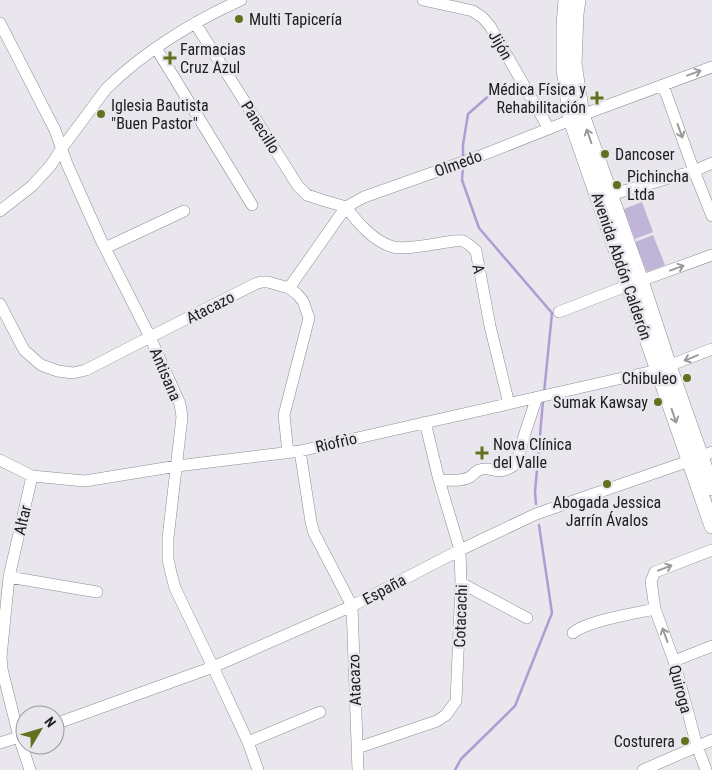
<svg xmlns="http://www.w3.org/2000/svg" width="712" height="770" font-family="'Roboto Condensed',sans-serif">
<rect width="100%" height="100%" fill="#e9e7ed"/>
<path fill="#c0b5d8" d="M 642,202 L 653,232 L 635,239 L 624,209 Z
M 653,235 L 665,265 L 647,272 L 635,242 Z"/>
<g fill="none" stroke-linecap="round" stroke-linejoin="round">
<path stroke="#af9cd3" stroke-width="2.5" d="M 463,158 L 463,145 L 468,114 L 500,86
M 463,166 L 462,180 L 479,228 L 552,313 L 544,393
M 536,504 L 535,492 L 543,401
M 455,770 L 461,759 L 515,706 L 552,613 L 539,525"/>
<defs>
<path id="minor" d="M 423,0 L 473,11 L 483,18 L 490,26 L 549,129
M 0,23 L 55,130 L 67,164 L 101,240 L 150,337 L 180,404 L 182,417 L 168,538 L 168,559 L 171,573 L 175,588 L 213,667 L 248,742 L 258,770
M 195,23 L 298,186 L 307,195 L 322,200 L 346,207
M 156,48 L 252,205
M 663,85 L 694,171 L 712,216
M 582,115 L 712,67
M 610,195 L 694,171 L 712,163
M 346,207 C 358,223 373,241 393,247 C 408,250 432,244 448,242 C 453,241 458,240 463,241 C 468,243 472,247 476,251 L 490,326 L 509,404
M 0,211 L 32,186 L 51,165 L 62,148 L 106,89 C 143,52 194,21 241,0
M 105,248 L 184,211
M 289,288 L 346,207 L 364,197 L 480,156 L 571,120
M 0,304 L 24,350 L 41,365 L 58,371 L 73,373 L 86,370 L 150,337 L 255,284 L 261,282 L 268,282 L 289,288 L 297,294 L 303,301 L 309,318 L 284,415 L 288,453
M 559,312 L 629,285 L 712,255
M 300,451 L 311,522 L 314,533 L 352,606 L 358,770
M 0,460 L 32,476 L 85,481 L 177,466 L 300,451 L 658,370 L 712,349
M 439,480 C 449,480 461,482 470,477 C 473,475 476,471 479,470 C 491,465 496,477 513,466 L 520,453 L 523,439 L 537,397
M 9,577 L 97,592
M 461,583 L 527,618
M 573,633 C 586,621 636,613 655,609
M 674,661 L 712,646
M 55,724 L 213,667 L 352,606 L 460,550 L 536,514 L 689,461 L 712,452
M 248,742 L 320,712
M 0,743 L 25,735
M 357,748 L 437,721 L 446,715 L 456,701 L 461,583 L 460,550 L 439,480 L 425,422
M 30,770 L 19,737 L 2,669 L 1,657 L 9,577 L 32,476
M 643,770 L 712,740
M 706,770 L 697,746 L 674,661 L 655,609 L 651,581 L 655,572 L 712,550"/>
<path id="major" d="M 566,0 L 564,26 L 564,69 L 571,120 L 712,526
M 578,0 L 576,14 L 574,64 L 582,115 L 641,281 L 669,366 L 712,488"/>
</defs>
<use href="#minor" stroke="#8d8c92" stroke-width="12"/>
<use href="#major" stroke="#8d8c92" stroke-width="16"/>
<use href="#minor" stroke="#fff" stroke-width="11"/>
<use href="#major" stroke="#fff" stroke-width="15"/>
</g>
<defs><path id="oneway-shaft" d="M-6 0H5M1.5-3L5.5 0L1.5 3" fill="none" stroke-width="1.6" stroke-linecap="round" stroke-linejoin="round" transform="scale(1.25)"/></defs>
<g stroke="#9b9b9c">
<use href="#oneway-shaft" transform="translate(694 73) rotate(-20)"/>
<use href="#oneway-shaft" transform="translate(680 131) rotate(70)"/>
<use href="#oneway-shaft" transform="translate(589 136) rotate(-109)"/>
<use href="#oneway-shaft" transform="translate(677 268) rotate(-20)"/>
<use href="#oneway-shaft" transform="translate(691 358) rotate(158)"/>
<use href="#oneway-shaft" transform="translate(674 416) rotate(71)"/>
<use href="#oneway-shaft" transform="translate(665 568) rotate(-21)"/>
<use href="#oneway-shaft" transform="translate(665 635) rotate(-110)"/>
</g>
<g fill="#61721f" stroke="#e9e7ed" stroke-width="2">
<circle cx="239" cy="19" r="5"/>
<path d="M167.5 50.5h5v5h5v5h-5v5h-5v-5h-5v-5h5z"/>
<path d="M594.5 90.5h5v5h5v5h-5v5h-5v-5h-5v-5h5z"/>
<circle cx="101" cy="114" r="5"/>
<circle cx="605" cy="154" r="5"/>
<circle cx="617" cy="185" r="5"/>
<circle cx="687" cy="378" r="5"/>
<circle cx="658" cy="402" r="5"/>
<path d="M479.5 445.5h5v5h5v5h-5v5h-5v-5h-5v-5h5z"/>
<circle cx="607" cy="484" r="5"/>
<circle cx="685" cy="741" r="5"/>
</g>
<g text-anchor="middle" stroke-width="5" stroke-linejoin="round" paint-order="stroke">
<g font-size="16" fill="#202022" stroke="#e9e7ed" text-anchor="start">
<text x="249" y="25">Multi Tapicería</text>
<text x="180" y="55">Farmacias<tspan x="180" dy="18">Cruz Azul</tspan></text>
<text x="586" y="95" text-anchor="end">Médica Física y<tspan x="586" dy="18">Rehabilitación</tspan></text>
<text x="111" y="111">Iglesia Bautista<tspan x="111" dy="18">"Buen Pastor"</tspan></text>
<text x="615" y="160">Dancoser</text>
<text x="627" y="182">Pichincha<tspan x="627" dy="18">Ltda</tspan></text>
<text x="677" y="384" text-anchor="end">Chibuleo</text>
<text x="648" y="408" text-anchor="end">Sumak Kawsay</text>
<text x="493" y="450">Nova Clínica<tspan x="493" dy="18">del Valle</tspan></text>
<text x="607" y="508" text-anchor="middle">Abogada Jessica<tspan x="607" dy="18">Jarrín Ávalos</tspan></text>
<text x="675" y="747" text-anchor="end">Costurera</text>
</g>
<g font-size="16" fill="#202022" stroke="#e9e7ed">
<text transform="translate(501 45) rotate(60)" y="6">Jijón</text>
<text transform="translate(261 127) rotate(58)" y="6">Panecillo</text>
<text transform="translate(458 163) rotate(-20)" y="6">Olmedo</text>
<text transform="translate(622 266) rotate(71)" y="6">Avenida Abdón Calderón</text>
<text transform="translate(479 269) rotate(79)" y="6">A</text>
<text transform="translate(210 307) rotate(-27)" y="6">Atacazo</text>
<text transform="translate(166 374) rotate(67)" y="6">Antisana</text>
<text transform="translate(336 442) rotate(-13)" y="6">Riofrìo</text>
<text transform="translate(22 520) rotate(-77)" y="6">Altar</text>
<text transform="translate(384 589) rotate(-28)" y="6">España</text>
<text transform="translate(460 616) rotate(-88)" y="6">Cotacachi</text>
<text transform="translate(354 680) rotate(-92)" y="6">Atacazo</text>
<text transform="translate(681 689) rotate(75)" y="6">Quiroga</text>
</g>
</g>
<g transform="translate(40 730) rotate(52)"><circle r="24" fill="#e9e7ed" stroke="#99979c"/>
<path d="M0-4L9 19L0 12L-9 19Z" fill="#61721f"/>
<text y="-8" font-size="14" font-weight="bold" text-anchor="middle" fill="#202022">N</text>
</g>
</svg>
